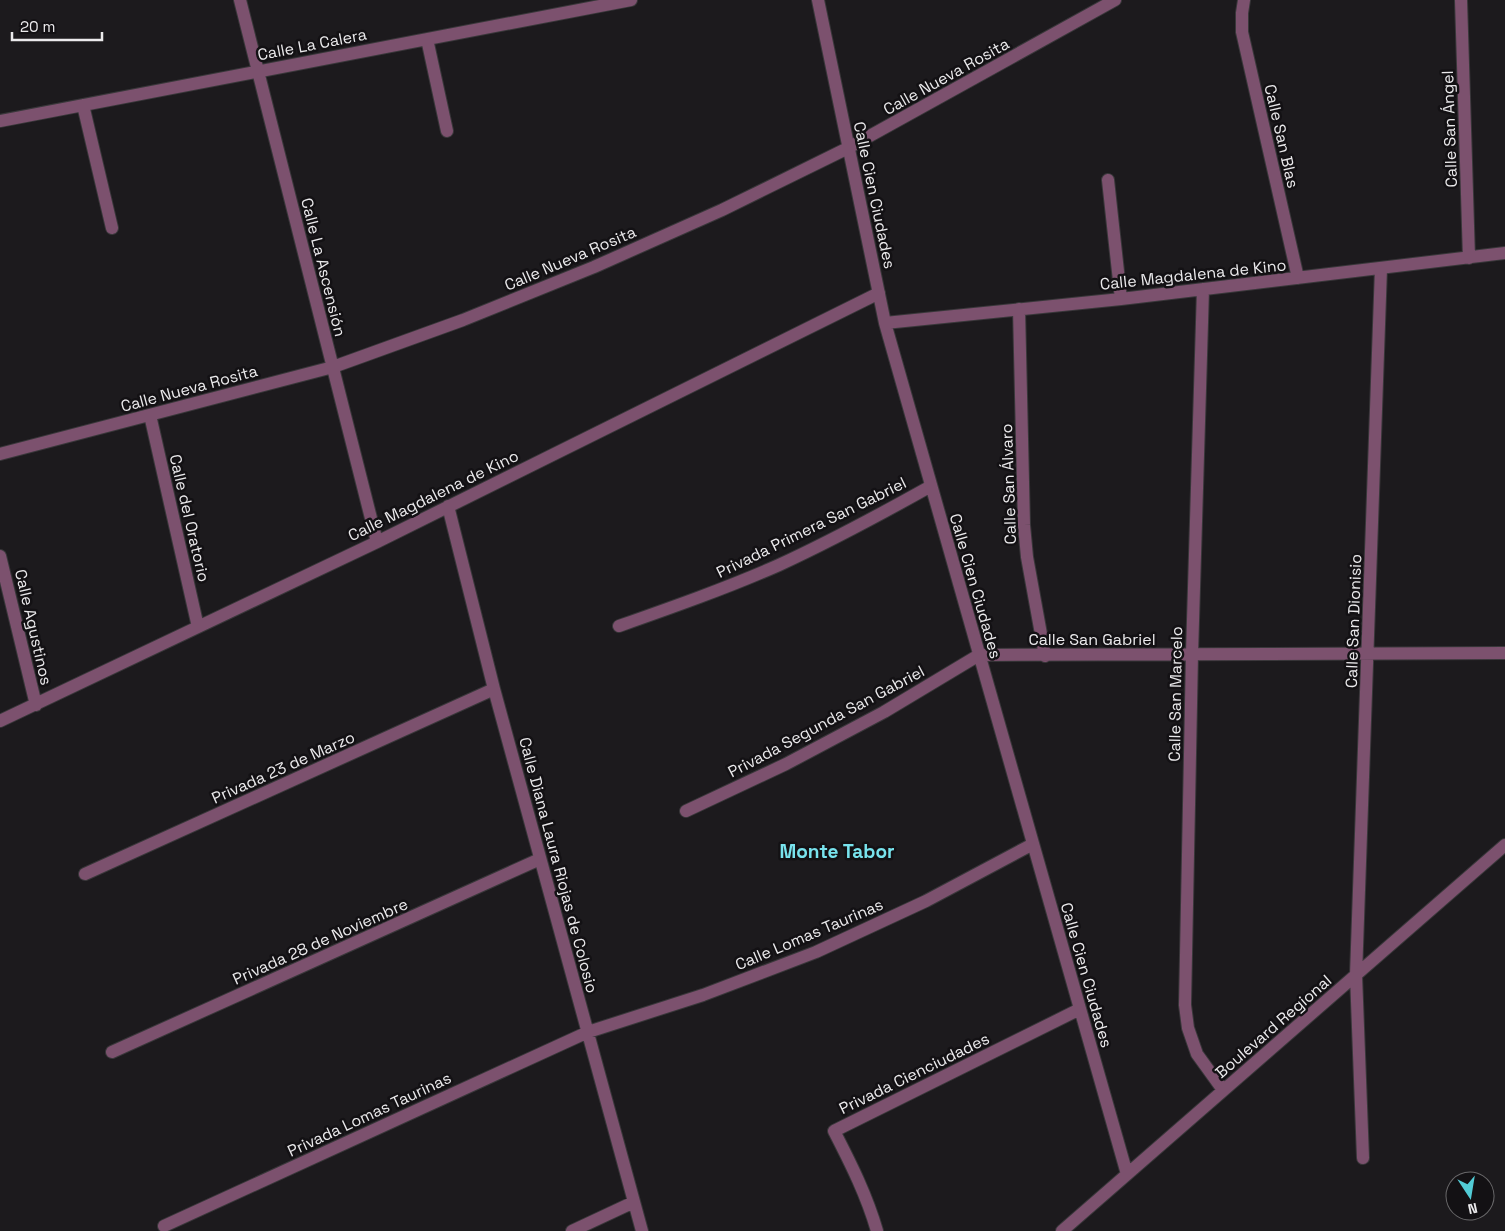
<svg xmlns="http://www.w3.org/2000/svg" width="1505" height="1231" font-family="'Space Grotesk',sans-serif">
<rect width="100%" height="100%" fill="#1c1a1d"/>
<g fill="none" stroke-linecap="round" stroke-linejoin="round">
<defs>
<path id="minor" d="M 240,0 L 377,542
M 818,0 L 885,323 L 1127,1174
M 1244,0 L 1242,13 L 1242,32 L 1298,278
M 1461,0 L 1469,258
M 427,39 L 447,131
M 83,105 L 112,228
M 0,121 L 631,0
M 1108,180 L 1121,299
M 1203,289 L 1192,654 L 1185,1005 L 1188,1028 L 1197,1054 L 1223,1090
M 1019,309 L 1024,525 L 1027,557 L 1045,656
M 885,323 L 1121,299 L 1505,253
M 150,415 L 198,627
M 0,454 L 333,367 L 463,320 L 594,267 L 722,210 L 848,148 L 1115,0
M 448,506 L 494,689 L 642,1231
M 0,556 L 36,705
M 619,626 C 673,607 727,588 779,565 C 831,541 881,514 931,486
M 0,721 L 377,542 L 879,293
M 686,811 L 786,764 L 884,712 L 979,655 L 1505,653
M 85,874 L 494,689
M 112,1052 L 540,859
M 1363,1158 L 1356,975 L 1381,268
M 164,1226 L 588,1032 L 703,995 L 816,952 L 926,901 L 1033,844
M 572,1231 L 634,1202
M 877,1231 C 867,1196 851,1164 834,1131 L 1080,1009
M 1062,1231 L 1505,845"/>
</defs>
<use href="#minor" stroke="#39373a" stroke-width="14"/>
<use href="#minor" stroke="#7c516e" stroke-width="12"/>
</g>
<g text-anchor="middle" stroke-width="5" stroke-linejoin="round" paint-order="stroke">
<g font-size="16" fill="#ebeaec" stroke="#131114">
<text transform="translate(312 44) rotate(-11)" y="6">Calle La Calera</text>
<text transform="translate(946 76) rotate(-29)" y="6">Calle Nueva Rosita</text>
<text transform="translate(1449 129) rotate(-92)" y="6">Calle San Ángel</text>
<text transform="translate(1282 136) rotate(77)" y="6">Calle San Blas</text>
<text transform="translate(875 195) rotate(78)" y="6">Calle Cien Ciudades</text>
<text transform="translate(570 258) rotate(-23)" y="6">Calle Nueva Rosita</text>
<text transform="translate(324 267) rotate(76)" y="6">Calle La Ascensión</text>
<text transform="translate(1193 274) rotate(-6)" y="6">Calle Magdalena de Kino</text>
<text transform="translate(189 388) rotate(-15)" y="6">Calle Nueva Rosita</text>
<text transform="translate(1008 484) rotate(-92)" y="6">Calle San Álvaro</text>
<text transform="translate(433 495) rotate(-26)" y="6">Calle Magdalena de Kino</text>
<text transform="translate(190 518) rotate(77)" y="6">Calle del Oratorio</text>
<text transform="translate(811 527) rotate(-26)" y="6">Privada Primera San Gabriel</text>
<text transform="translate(976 586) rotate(74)" y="6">Calle Cien Ciudades</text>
<text transform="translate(1353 621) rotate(-88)" y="6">Calle San Dionisio</text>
<text transform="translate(34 627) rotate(77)" y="6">Calle Agustinos</text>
<text x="1092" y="645">Calle San Gabriel</text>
<text transform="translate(1175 694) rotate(-89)" y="6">Calle San Marcelo</text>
<text transform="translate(826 721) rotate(-28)" y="6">Privada Segunda San Gabriel</text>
<text transform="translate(283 767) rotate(-24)" y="6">Privada 23 de Marzo</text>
<text transform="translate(559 865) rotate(75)" y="6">Calle Diana Laura Riojas de Colosio</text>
<text transform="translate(809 934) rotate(-23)" y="6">Calle Lomas Taurinas</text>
<text transform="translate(320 941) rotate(-24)" y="6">Privada 28 de Noviembre</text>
<text transform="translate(1087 975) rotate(74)" y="6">Calle Cien Ciudades</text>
<text transform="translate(1273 1026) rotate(-41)" y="6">Boulevard Regional</text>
<text transform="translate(914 1073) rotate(-26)" y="6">Privada Cienciudades</text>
<text transform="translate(369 1114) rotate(-25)" y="6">Privada Lomas Taurinas</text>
</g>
<g font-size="19" font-weight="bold" fill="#78e3ed" stroke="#131114">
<text x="837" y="858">Monte Tabor</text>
</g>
</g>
<g transform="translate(1470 1196) rotate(168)"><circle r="24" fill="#131114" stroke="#69686a"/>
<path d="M0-4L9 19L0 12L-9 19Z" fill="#52ccd6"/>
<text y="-8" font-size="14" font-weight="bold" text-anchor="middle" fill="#ebeaec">N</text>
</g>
<path d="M12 32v8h90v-8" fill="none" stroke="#ebeaec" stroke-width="2.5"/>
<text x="20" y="32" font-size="15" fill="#ebeaec" stroke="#131114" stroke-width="4" paint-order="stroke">20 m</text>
</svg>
